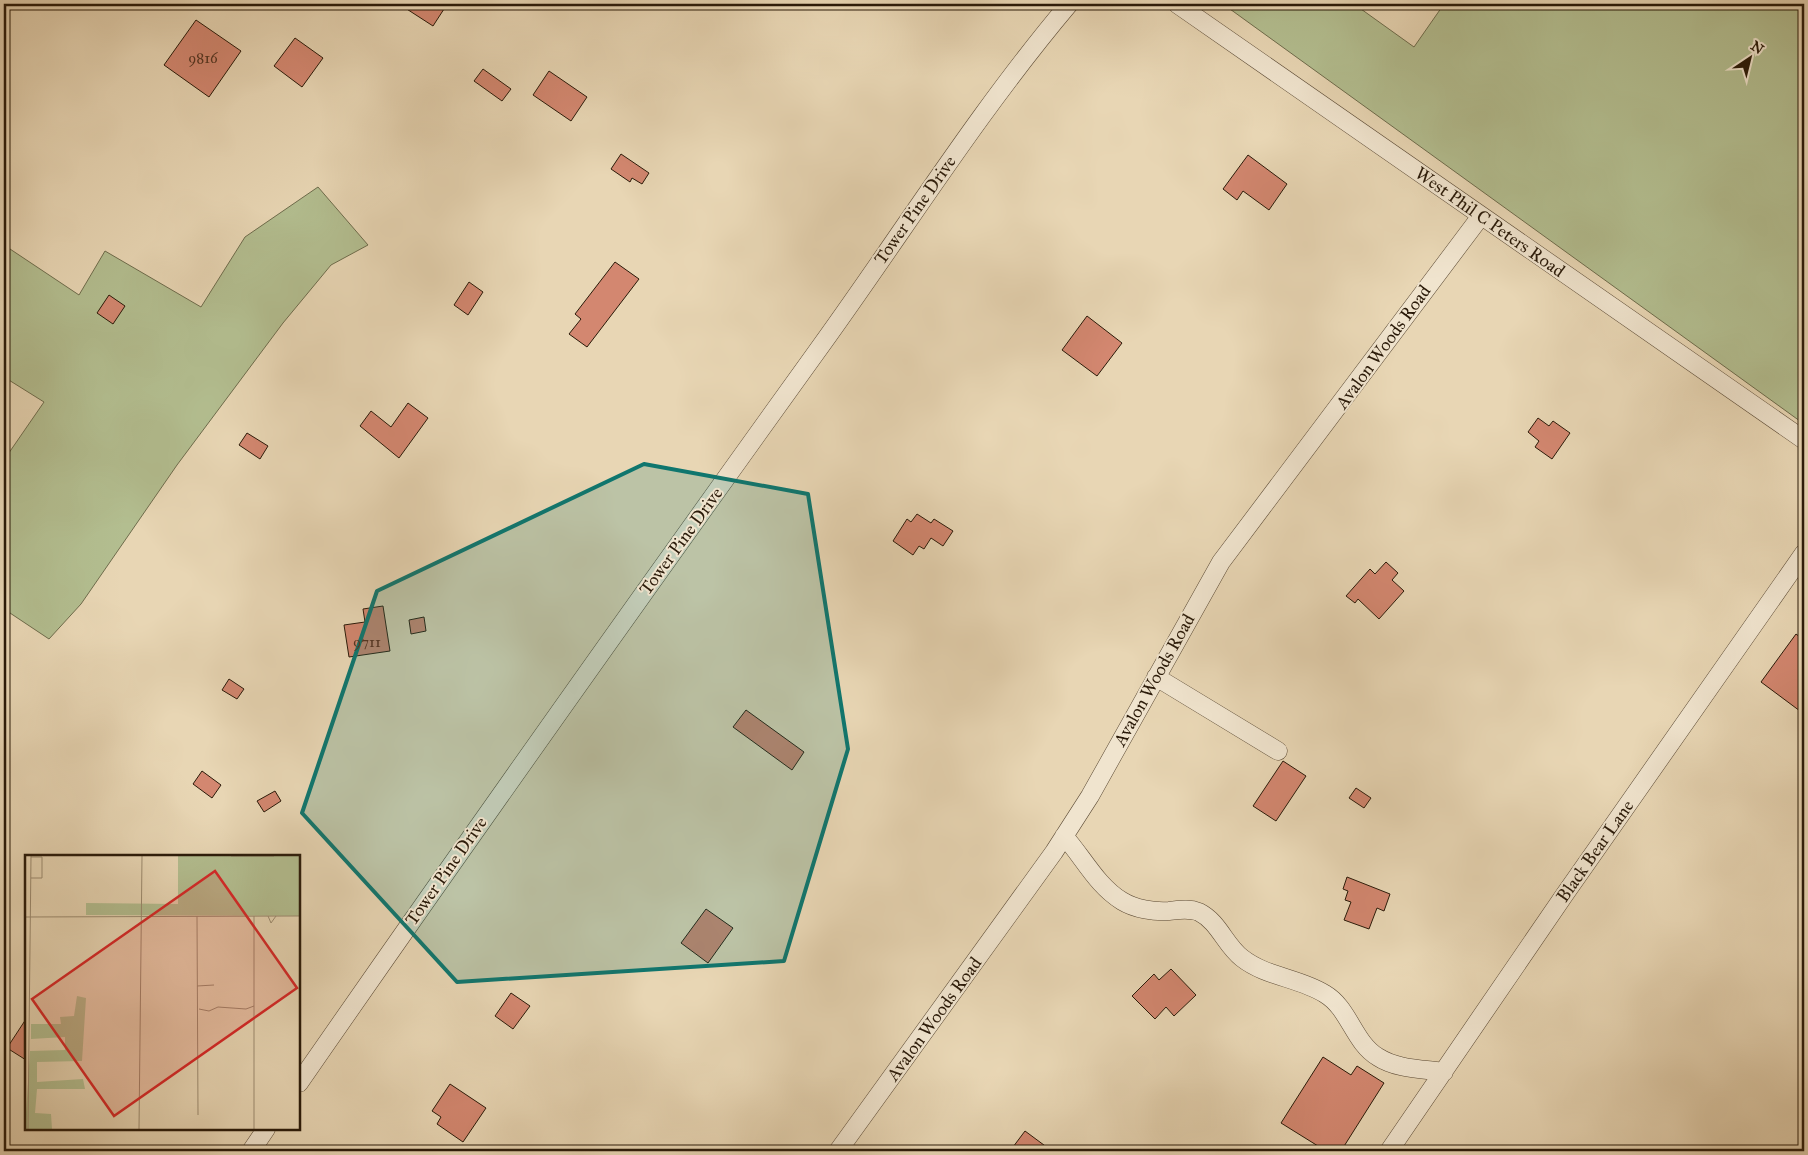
<svg xmlns="http://www.w3.org/2000/svg" width="1808" height="1155" font-family="'IM FELL Great Primer',serif">
<rect width="100%" height="100%" fill="#e8d6b4"/>
<filter id="stains"><feTurbulence type="fractalNoise" baseFrequency=".004" numOctaves="4"/><feColorMatrix values="0 0 0 0 .2 0 0 0 0 .09 0 0 0 0 .02 0 0 0 .5 -.17"/></filter>
<radialGradient id="worn" r=".72"><stop offset=".6" stop-color="#630" stop-opacity="0"/><stop offset="1" stop-color="#630" stop-opacity=".3"/></radialGradient>
<path fill="#b3be90" stroke="#6e6c4c" d="M 1223,4 L 1354,4 L 1414,47 L 1444,4 L 1804,4 L 1804,424 Z
M 318,187 L 368,245 L 331,265 L 283,323 L 177,465 L 81,604 L 49,639 L 4,609 L 4,460 L 44,402 L 4,377 L 4,245 L 79,295 L 105,251 L 201,307 L 245,237 Z"/>
<path fill="#d38770" stroke="#2a1a09" d="M 399,4 L 436,4 L 444,9 L 433,26 Z
M 196,20 L 241,51 L 209,97 L 164,65 Z
M 295,38 L 323,58 L 302,87 L 274,66 Z
M 483,69 L 511,89 L 502,101 L 474,81 Z
M 549,71 L 587,97 L 571,121 L 533,95 Z
M 621,154 L 649,173 L 642,184 L 632,178 L 630,182 L 611,169 Z
M 1248,155 L 1287,184 L 1269,210 L 1243,191 L 1237,200 L 1223,189 Z
M 615,262 L 639,279 L 587,347 L 569,334 L 581,319 L 575,314 Z
M 469,282 L 483,292 L 468,315 L 454,305 Z
M 109,295 L 125,306 L 113,324 L 97,313 Z
M 1087,316 L 1122,343 L 1097,376 L 1062,350 Z
M 408,403 L 428,418 L 399,458 L 360,426 L 371,411 L 391,427 Z
M 1538,418 L 1549,426 L 1553,421 L 1570,433 L 1552,459 L 1535,447 L 1539,441 L 1528,432 Z
M 247,433 L 268,446 L 260,459 L 239,445 Z
M 917,514 L 931,523 L 934,519 L 953,531 L 943,546 L 931,538 L 924,549 L 919,546 L 913,555 L 893,541 L 907,519 L 911,522 Z
M 1386,562 L 1398,573 L 1392,580 L 1404,591 L 1379,619 L 1358,599 L 1355,603 L 1346,596 L 1370,569 L 1375,574 Z
M 383,606 L 390,651 L 349,657 L 344,625 L 365,622 L 363,609 Z
M 424,617 L 426,631 L 411,634 L 409,620 Z
M 1796,634 L 1804,640 L 1804,714 L 1761,682 Z
M 229,679 L 244,689 L 237,699 L 222,690 Z
M 746,710 L 804,752 L 792,770 L 733,727 Z
M 1283,761 L 1306,776 L 1276,821 L 1253,806 Z
M 202,771 L 221,785 L 212,798 L 193,784 Z
M 1356,788 L 1371,798 L 1364,808 L 1349,798 Z
M 275,791 L 281,801 L 264,812 L 257,801 Z
M 1347,877 L 1390,894 L 1384,911 L 1377,908 L 1369,929 L 1344,920 L 1351,902 L 1345,900 L 1348,891 L 1343,889 Z
M 706,909 L 733,928 L 708,963 L 681,943 Z
M 1171,969 L 1196,995 L 1174,1016 L 1166,1007 L 1155,1019 L 1132,996 L 1154,974 L 1159,980 Z
M 511,993 L 530,1006 L 513,1029 L 495,1016 Z
M 26,1019 L 26,1060 L 7,1048 Z
M 1323,1057 L 1351,1075 L 1357,1066 L 1384,1083 L 1341,1151 L 1326,1151 L 1281,1123 Z
M 450,1084 L 486,1108 L 463,1142 L 437,1124 L 441,1117 L 432,1111 Z
M 1025,1131 L 1052,1151 L 1010,1151 Z"/>
<g fill="none" stroke-linecap="round" stroke-linejoin="round">
<defs>
<path id="minor" d="M 1177,4 L 1804,440
M 1156,677 L 1278,751
M 1064,836 C 1083,857 1097,886 1122,901 C 1135,909 1154,912 1169,911 C 1179,910 1189,908 1199,912 C 1219,922 1225,945 1242,958 C 1266,977 1300,978 1325,994 C 1349,1008 1354,1043 1378,1057 C 1396,1069 1423,1069 1444,1072
M 299,1083 C 469,838 641,596 815,354 C 900,237 976,114 1069,4
M 251,1151 L 266,1129
M 838,1151 L 1054,852 L 1090,796 L 1221,562 L 1481,216
M 1389,1151 L 1565,894 L 1804,553"/>
</defs>
<use href="#minor" stroke="#5a4934" stroke-width="19"/>
<use href="#minor" stroke="#f0e4ce" stroke-width="18"/>
</g>
<path fill="#0f766e" fill-opacity="0.2" stroke="#0f766e" stroke-width="4" stroke-linejoin="round" d="M 644,464 L 808,494 L 848,749 L 784,961 L 457,982 L 302,813 L 377,591 Z"/>
<g text-anchor="middle" stroke-width="4" stroke-linejoin="round" paint-order="stroke">
<g font-size="15" fill="#543523">
<text x="203" y="63">9816</text>
<text x="367" y="647">9711</text>
</g>
<g font-size="18" fill="#2a1a09" stroke="#f0e4ce">
<text transform="translate(915 210) rotate(-55)" y="6">Tower Pine Drive</text>
<text transform="translate(1490 222) rotate(35)" y="6">West Phil C Peters Road</text>
<text transform="translate(1383 347) rotate(-54)" y="6">Avalon Woods Road</text>
<text transform="translate(681 541) rotate(-54)" y="6">Tower Pine Drive</text>
<text transform="translate(1154 680) rotate(-61)" y="6">Avalon Woods Road</text>
<text transform="translate(1595 851) rotate(-55)" y="6">Black Bear Lane</text>
<text transform="translate(446 871) rotate(-55)" y="6">Tower Pine Drive</text>
<text transform="translate(934 1019) rotate(-54)" y="6">Avalon Woods Road</text>
</g>
</g>
<g transform="translate(25 855)">
<rect width="275" height="275" fill="#e8d6b4"/>
<path d="M 153,1 L 275,1 L 275,61 L 61,60 L 61,48 L 153,49 ZM 52,141 L 61,143 L 57,206 L 12,207 L 12,227 L 58,224 L 60,234 L 12,234 L 10,258 L 26,259 L 27,274 L 0,274 L 5,196 L 40,195 L 40,182 L 6,184 L 6,169 L 36,169 L 35,162 L 49,161 Z" fill="#b3be90"/>
<path fill="none" stroke="#9c8b70" stroke-width="1" d="M 206,1 L 249,1M 6,23 L 17,23 L 17,2 L 6,2M 172,61 L 173,260M 229,61 L 229,274M 243,61 L 246,68 L 251,61M 0,62 L 275,61M 172,131 L 189,130M 174,154 L 184,156 L 193,152 L 221,154 L 229,151M 3,274 L 6,1M 114,274 L 117,1"/>
<path fill="#d62828" fill-opacity="0.15" stroke="#d62828" stroke-width="2.5" d="M 190,16 L 272,133 L 89,261 L 7,144 Z"/>
<rect width="275" height="275" fill="none" stroke="#2a1a09" stroke-width="2.5"/>
</g>
<rect width="1808" height="1155" fill="none" stroke="#e8d6b4" stroke-width="20"/>
<rect x="5" y="5" width="1798" height="1145" fill="none" stroke="#2a1a09" stroke-width="2.5"/>
<rect x="10" y="10" width="1788" height="1135" fill="none" stroke="#2a1a09"/>
<g transform="translate(1750 58) rotate(35)" stroke="#f0e4ce" stroke-width="4" paint-order="stroke">
<path d="M0-4L9 19L0 12L-9 19Z" fill="#2a1a09"/>
<text y="-8" font-size="14" font-weight="bold" text-anchor="middle" fill="#2a1a09">N</text>
</g>
<rect width="100%" height="100%" filter="url(#stains)"/>
<rect width="100%" height="100%" fill="url(#worn)"/>
</svg>
